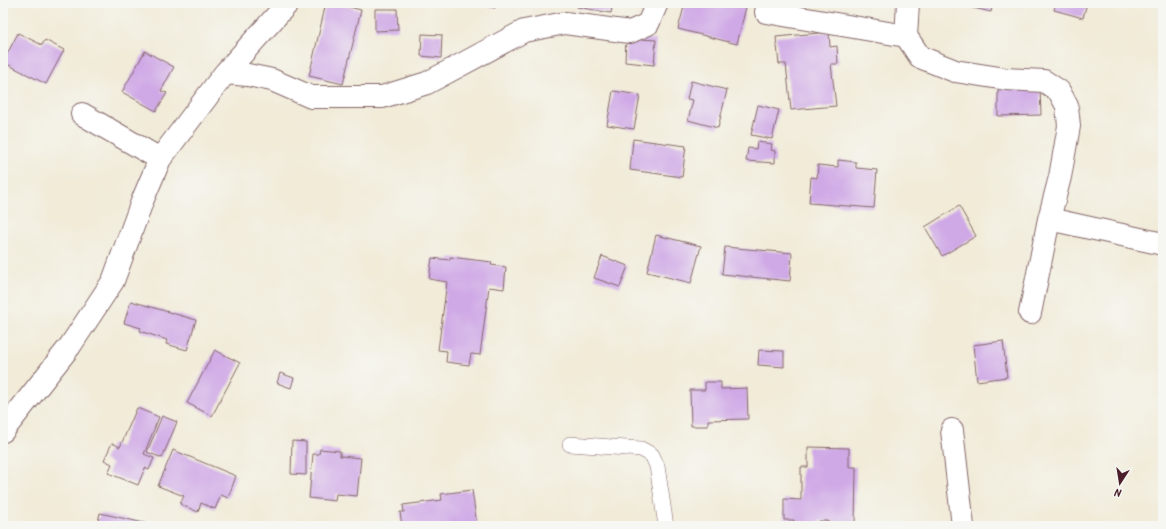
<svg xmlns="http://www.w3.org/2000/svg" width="1166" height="529" font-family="Kalam,sans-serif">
<rect width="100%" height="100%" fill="#f6f6f2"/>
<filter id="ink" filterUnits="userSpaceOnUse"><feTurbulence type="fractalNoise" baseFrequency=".025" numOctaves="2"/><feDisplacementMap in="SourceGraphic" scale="8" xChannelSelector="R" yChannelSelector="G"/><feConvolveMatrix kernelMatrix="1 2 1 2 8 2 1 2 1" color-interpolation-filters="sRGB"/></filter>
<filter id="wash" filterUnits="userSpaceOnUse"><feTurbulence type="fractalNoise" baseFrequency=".012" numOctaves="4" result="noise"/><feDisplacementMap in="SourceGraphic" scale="16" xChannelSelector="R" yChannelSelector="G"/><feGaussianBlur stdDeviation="0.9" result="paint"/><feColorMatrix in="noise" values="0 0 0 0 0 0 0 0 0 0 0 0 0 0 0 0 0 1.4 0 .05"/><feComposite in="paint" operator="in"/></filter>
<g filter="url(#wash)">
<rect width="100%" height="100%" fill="#f1ebd8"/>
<g id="blocks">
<path fill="#cfa9e6" d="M 326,3 L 333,3 L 361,10 L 343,84 L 309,76 Z
M 479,3 L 497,3 L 495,8 Z
M 577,3 L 613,3 L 611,13 L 577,7 Z
M 685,3 L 747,3 L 737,44 L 678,29 Z
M 966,3 L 993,3 L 991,12 L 965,6 Z
M 1056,3 L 1087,3 L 1083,18 L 1054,10 Z
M 375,9 L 397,9 L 398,30 L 375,31 Z
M 829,32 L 830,47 L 837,46 L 838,64 L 831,64 L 836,106 L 791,110 L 786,64 L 779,64 L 776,37 Z
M 18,33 L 42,45 L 45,40 L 64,50 L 46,84 L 3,62 Z
M 422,34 L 442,35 L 441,58 L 421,56 Z
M 626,38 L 656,40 L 654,65 L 625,62 Z
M 145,51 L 174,67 L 161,91 L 167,93 L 156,111 L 122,92 Z
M 691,81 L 727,90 L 718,128 L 688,120 L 693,100 L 687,99 Z
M 1040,88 L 1041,115 L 998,116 L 998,89 Z
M 613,91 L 640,95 L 634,129 L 607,125 Z
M 758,105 L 779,110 L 772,139 L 751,135 Z
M 633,139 L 686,146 L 682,177 L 630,170 Z
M 757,142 L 772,144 L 771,150 L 775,151 L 775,163 L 746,161 L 748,148 L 756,149 Z
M 838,160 L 856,162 L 856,168 L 877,170 L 874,208 L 809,203 L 811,177 L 817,178 L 818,165 L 838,167 Z
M 959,206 L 976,236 L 942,256 L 925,227 Z
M 656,235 L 701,246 L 691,283 L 647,272 Z
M 725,247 L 792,253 L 790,281 L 722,274 Z
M 602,256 L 628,266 L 620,287 L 594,278 Z
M 450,257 L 492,262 L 491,265 L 506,267 L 504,289 L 489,287 L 480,355 L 471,354 L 469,365 L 446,362 L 447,351 L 438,350 L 447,282 L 429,279 L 432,258 L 450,260 Z
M 131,301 L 196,320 L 187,350 L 166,344 L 167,340 L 140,331 L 141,328 L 124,323 Z
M 1003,341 L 1007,377 L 977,381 L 973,345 Z
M 215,350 L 240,363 L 212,416 L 187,403 Z
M 759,350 L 784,351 L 784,367 L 758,365 Z
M 280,373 L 294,378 L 291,388 L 277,383 Z
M 705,382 L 721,382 L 721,389 L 747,388 L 748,419 L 708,420 L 708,426 L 691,426 L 690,390 L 705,390 Z
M 137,408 L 159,417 L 144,454 L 154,458 L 149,470 L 145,468 L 138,485 L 108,473 L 112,464 L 104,460 L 112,443 L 120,447 Z
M 162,416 L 177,422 L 162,458 L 147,452 Z
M 292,441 L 306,442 L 306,475 L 291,474 Z
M 808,447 L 849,448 L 849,467 L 856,467 L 855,526 L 828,526 L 828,521 L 819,521 L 819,526 L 794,526 L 794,520 L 784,520 L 784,499 L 801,500 L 801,467 L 808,467 Z
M 320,449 L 340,451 L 340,456 L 361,458 L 357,496 L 336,494 L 335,501 L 309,498 L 313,454 L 319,454 Z
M 173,450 L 236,476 L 228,498 L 221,495 L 215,509 L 201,503 L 198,512 L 180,504 L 184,496 L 158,486 Z
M 472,490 L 477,526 L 402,526 L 400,512 L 404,512 L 403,505 L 442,500 L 441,494 Z
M 100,513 L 153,525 L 153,526 L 97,526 Z
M 23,523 L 32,525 L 32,526 L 22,526 Z"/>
</g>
</g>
<g filter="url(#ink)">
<use href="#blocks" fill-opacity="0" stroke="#846668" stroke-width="1"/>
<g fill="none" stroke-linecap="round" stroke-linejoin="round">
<defs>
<path id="service" d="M 570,444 L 641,449 L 652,455 L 657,466 L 666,526"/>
<path id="minor" d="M 908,3 L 906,36 L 920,57 L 955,71 L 1006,79 L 1044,81 L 1059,91 L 1067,106 L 1069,126 L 1060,177 L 1049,219 L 1030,313
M 766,12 L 906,36
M 225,73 L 248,75 L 272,80 L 311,97 L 382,97 L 427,83 L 524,31 L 565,23 L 630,32 L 648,24 L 657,3
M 82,114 L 160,159
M 1049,219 L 1163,244
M 952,430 L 963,526
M 3,431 L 70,346 L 113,281 L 143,199 L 160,159 L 225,73 L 288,3"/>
</defs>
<use href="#service" stroke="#846668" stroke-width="16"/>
<use href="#minor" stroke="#846668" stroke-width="24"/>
<use href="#service" stroke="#fff" stroke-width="15"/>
<use href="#minor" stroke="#fff" stroke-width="22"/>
</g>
</g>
<rect width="1166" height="529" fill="none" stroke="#f6f6f2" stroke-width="16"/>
<g transform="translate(1120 483) rotate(192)" stroke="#f6f6f2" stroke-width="3" paint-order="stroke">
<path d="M0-3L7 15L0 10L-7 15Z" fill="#4a1f2b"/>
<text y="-6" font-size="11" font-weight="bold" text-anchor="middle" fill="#4a1f2b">N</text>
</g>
</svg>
